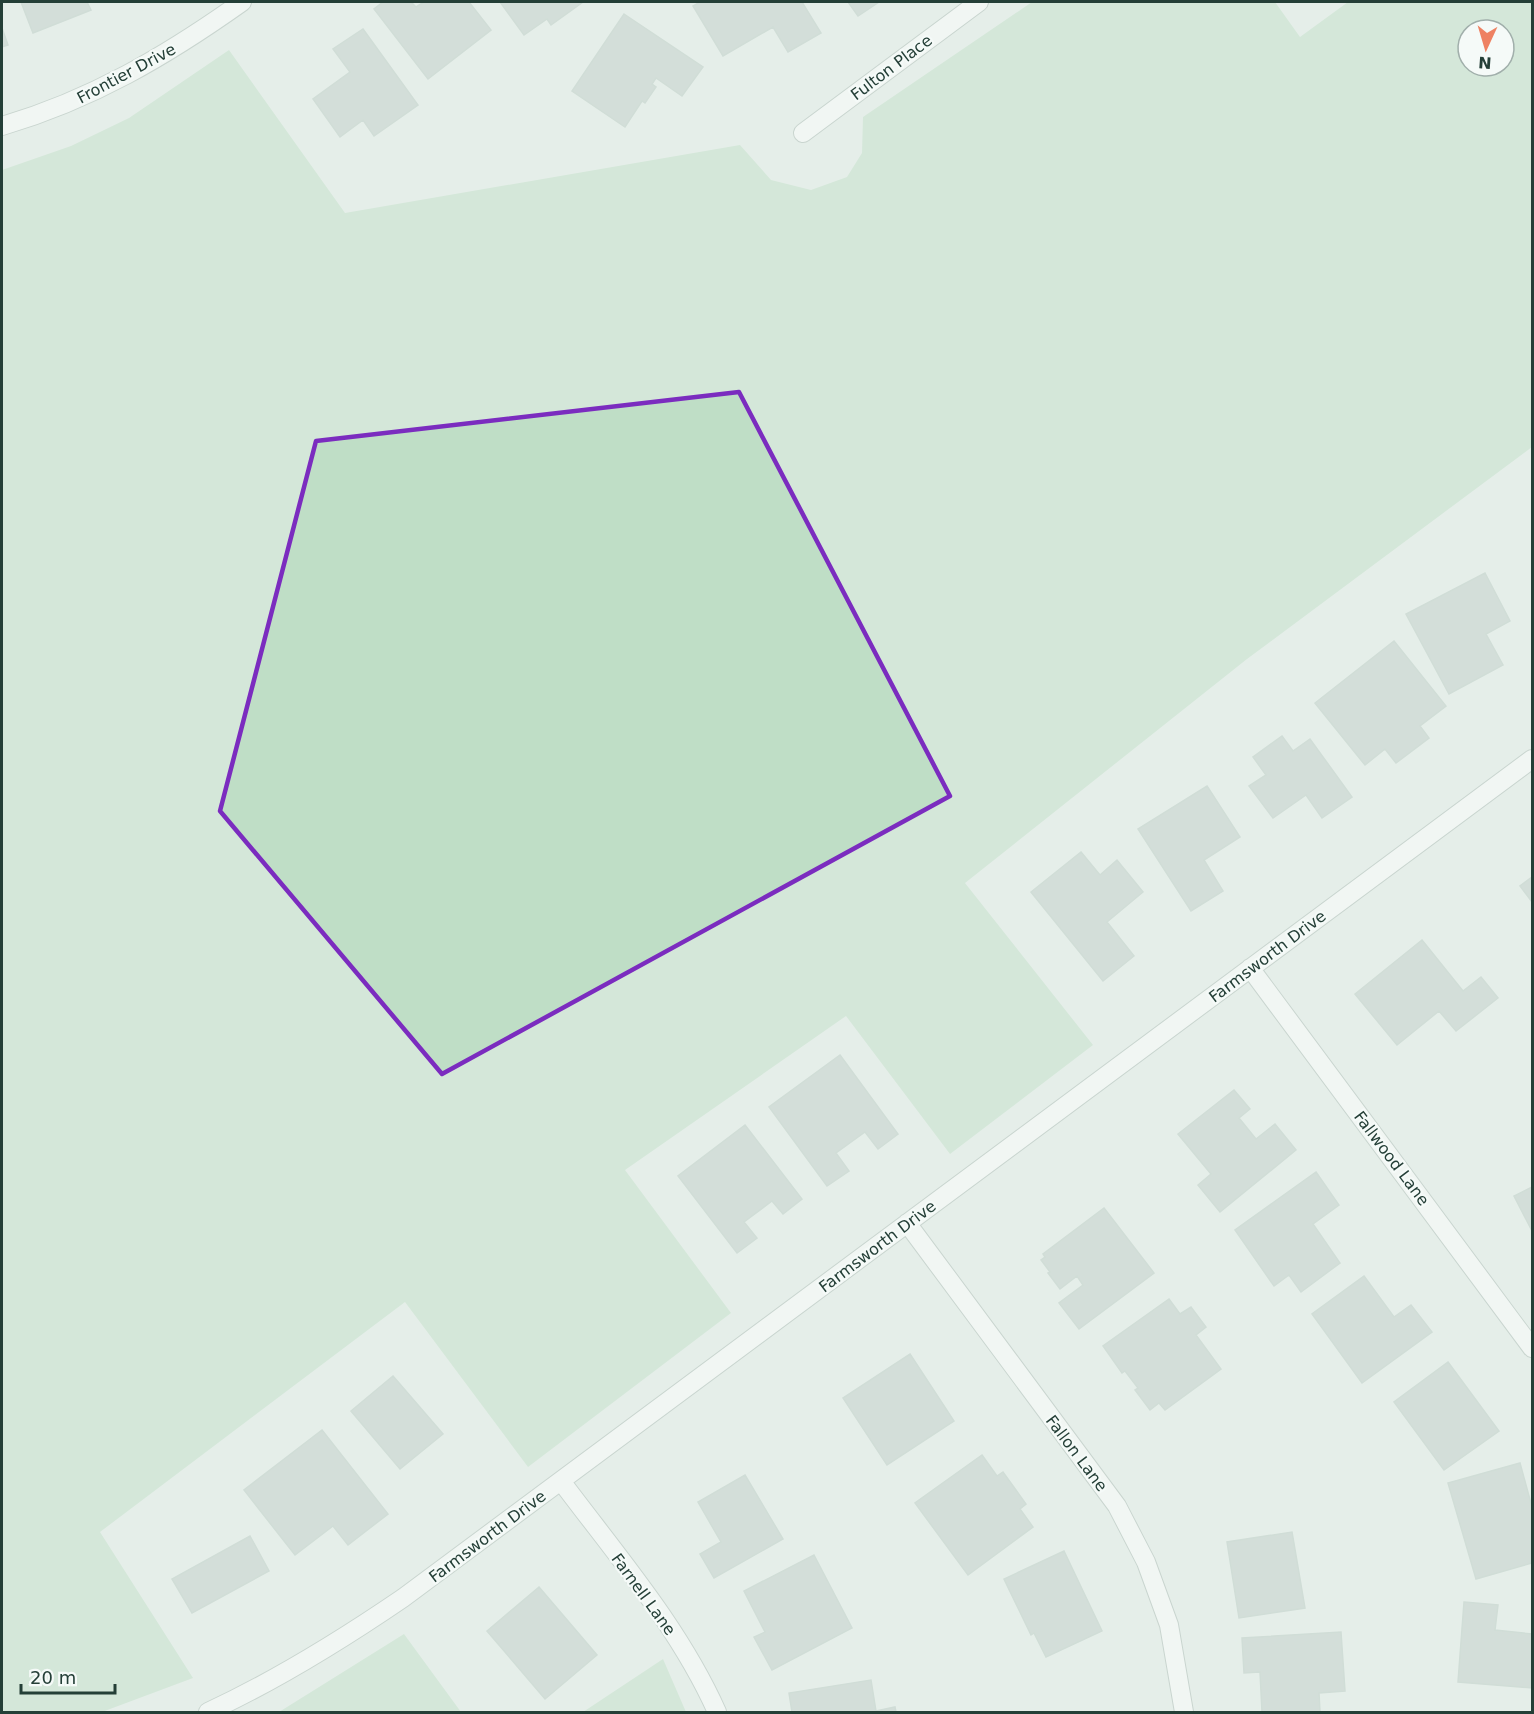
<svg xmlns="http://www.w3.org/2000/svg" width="1534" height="1714" font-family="'DejaVu Sans',sans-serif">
<rect width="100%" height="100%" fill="#e5eee9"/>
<path fill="#bfdec6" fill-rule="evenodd" d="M 1032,2 L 1275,2 L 1300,37 L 1348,2 L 1532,2 L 1532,447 L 1247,659 L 965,883 L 1093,1045 L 950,1154 L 846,1016 L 625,1170 L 731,1313 L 528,1467 L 405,1302 L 100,1532 L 193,1678 L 102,1712 L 2,1712 L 2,170 L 71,146 L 129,118 L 229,50 L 345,213 L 740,145 L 771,180 L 811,190 L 847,177 L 862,153 L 863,117 ZM 1468,30 L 1504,30 L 1504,66 L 1468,66 Z
M 404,1634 L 461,1712 L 279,1712 Z
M 663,1659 L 686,1712 L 583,1712 Z"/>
<path fill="#bdcbc5" stroke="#b7c7c0" stroke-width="1.5" d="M 21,2 L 87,2 L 91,10 L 33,33 Z
M 383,2 L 411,2 L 416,7 L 424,2 L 469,2 L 491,30 L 428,79 L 374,9 Z
M 500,2 L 583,2 L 551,25 L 547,19 L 524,35 Z
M 700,2 L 802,2 L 821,33 L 788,52 L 773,27 L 723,56 L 693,6 Z
M 848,2 L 879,2 L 858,16 Z
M 624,14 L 703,67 L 682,96 L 656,78 L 652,84 L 656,87 L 645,103 L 642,101 L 625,127 L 572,91 Z
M 2,28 L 8,45 L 2,47 Z
M 363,29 L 418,105 L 374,136 L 363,120 L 340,137 L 313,99 L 350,72 L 333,49 Z
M 1485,573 L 1510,621 L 1486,634 L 1503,665 L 1449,694 L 1406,614 Z
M 1394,641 L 1446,706 L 1420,726 L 1429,738 L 1396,763 L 1385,749 L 1365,765 L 1315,703 Z
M 1282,736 L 1293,751 L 1310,739 L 1352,797 L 1322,818 L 1306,795 L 1273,818 L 1249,786 L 1266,775 L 1253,757 Z
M 1207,786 L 1240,837 L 1204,860 L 1223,891 L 1191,911 L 1138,829 Z
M 1081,852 L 1100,875 L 1117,860 L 1143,892 L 1107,922 L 1134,956 L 1103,981 L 1031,892 Z
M 1532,877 L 1532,902 L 1520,886 Z
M 1422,940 L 1463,991 L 1481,977 L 1498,998 L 1456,1031 L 1439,1011 L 1397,1045 L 1355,994 Z
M 840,1055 L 898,1134 L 878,1149 L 865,1132 L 836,1153 L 849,1171 L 827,1186 L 769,1107 Z
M 1234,1090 L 1250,1109 L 1239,1118 L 1256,1139 L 1275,1124 L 1296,1150 L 1220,1212 L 1198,1185 L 1211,1174 L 1178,1134 Z
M 745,1125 L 802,1199 L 783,1214 L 772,1201 L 744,1222 L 757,1238 L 737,1253 L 678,1176 Z
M 1316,1172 L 1339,1205 L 1313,1224 L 1340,1263 L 1301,1292 L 1289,1275 L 1274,1286 L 1235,1230 Z
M 1532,1187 L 1532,1231 L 1514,1196 Z
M 1104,1208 L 1154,1273 L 1079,1329 L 1059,1303 L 1083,1285 L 1077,1276 L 1060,1289 L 1048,1273 L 1050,1272 L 1041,1260 L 1045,1257 L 1043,1254 Z
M 1364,1276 L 1394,1317 L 1411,1305 L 1432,1332 L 1362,1383 L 1312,1314 Z
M 1169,1299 L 1180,1314 L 1191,1307 L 1206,1327 L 1196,1335 L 1221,1369 L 1165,1410 L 1159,1403 L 1150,1410 L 1135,1390 L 1138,1388 L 1125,1371 L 1122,1373 L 1103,1346 Z
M 910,1354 L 954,1421 L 887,1465 L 843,1398 Z
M 1448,1362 L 1499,1431 L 1444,1470 L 1394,1402 Z
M 393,1376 L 443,1434 L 400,1469 L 351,1411 Z
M 322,1430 L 388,1514 L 348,1545 L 333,1526 L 295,1555 L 244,1490 Z
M 982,1455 L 997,1476 L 1003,1472 L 1026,1504 L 1020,1509 L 1033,1527 L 968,1575 L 915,1503 Z
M 1520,1463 L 1532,1507 L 1532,1563 L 1476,1579 L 1448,1483 Z
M 745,1475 L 783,1539 L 714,1578 L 700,1554 L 721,1542 L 698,1502 Z
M 1292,1532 L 1305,1608 L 1239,1618 L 1227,1542 Z
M 250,1536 L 269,1571 L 192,1613 L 172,1579 Z
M 1064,1551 L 1102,1631 L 1046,1657 L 1034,1633 L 1031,1635 L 1004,1579 Z
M 814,1555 L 852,1628 L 772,1670 L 754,1637 L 765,1632 L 744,1591 Z
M 539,1587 L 597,1655 L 545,1699 L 487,1631 Z
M 1464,1602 L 1498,1605 L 1495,1630 L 1532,1634 L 1532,1688 L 1458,1682 Z
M 1341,1632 L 1345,1691 L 1319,1693 L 1320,1712 L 1262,1712 L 1260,1672 L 1244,1673 L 1242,1638 Z
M 871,1680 L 876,1711 L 895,1707 L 896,1712 L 792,1712 L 789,1693 Z"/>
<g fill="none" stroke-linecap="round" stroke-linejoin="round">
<defs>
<path id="minor" d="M 2,126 C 91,100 166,56 242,2
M 803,133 L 979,2
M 1250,968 L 1532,1348
M 907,1223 L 1117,1506 L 1146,1562 L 1169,1625 L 1184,1712
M 561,1481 C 617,1556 679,1627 717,1712
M 208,1712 C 277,1680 340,1641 403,1598 L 1532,759"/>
</defs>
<use href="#minor" stroke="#a7b6b0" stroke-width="20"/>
<use href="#minor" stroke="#fff" stroke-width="18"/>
</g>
<path d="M0 0H1534V1714H0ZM 739,392 L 950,796 L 442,1074 L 220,811 L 316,441 Z" fill="#e5eee9" fill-opacity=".55" fill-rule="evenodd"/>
<path fill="none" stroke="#7b2cbf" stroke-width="4.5" stroke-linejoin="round" d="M 739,392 L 950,796 L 442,1074 L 220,811 L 316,441 Z"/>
<g text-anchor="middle" stroke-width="4.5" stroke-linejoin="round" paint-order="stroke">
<g font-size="16" fill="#243f37" stroke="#f5faf8">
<text transform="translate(891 67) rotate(-37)" y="6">Fulton Place</text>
<text transform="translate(126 73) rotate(-28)" y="6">Frontier Drive</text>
<text transform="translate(1267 956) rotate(-37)" y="6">Farmsworth Drive</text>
<text transform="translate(1392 1158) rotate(53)" y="6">Fallwood Lane</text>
<text transform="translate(877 1246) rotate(-37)" y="6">Farmsworth Drive</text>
<text transform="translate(1077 1453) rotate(53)" y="6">Fallon Lane</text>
<text transform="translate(487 1536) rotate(-37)" y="6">Farmsworth Drive</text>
<text transform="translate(644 1594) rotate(54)" y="6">Farnell Lane</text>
</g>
</g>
<rect width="1534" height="1714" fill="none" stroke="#243f37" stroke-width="6"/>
<g transform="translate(1486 48) rotate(184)"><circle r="28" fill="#f5faf8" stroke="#a1afab" stroke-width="1.5"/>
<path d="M0-4.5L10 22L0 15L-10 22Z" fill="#ee8162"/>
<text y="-9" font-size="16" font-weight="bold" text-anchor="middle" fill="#243f37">N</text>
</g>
<path d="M21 1684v9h94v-9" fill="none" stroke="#243f37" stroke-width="3"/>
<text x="30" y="1684" font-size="18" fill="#243f37" stroke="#f5faf8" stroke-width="4.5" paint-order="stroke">20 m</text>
</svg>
